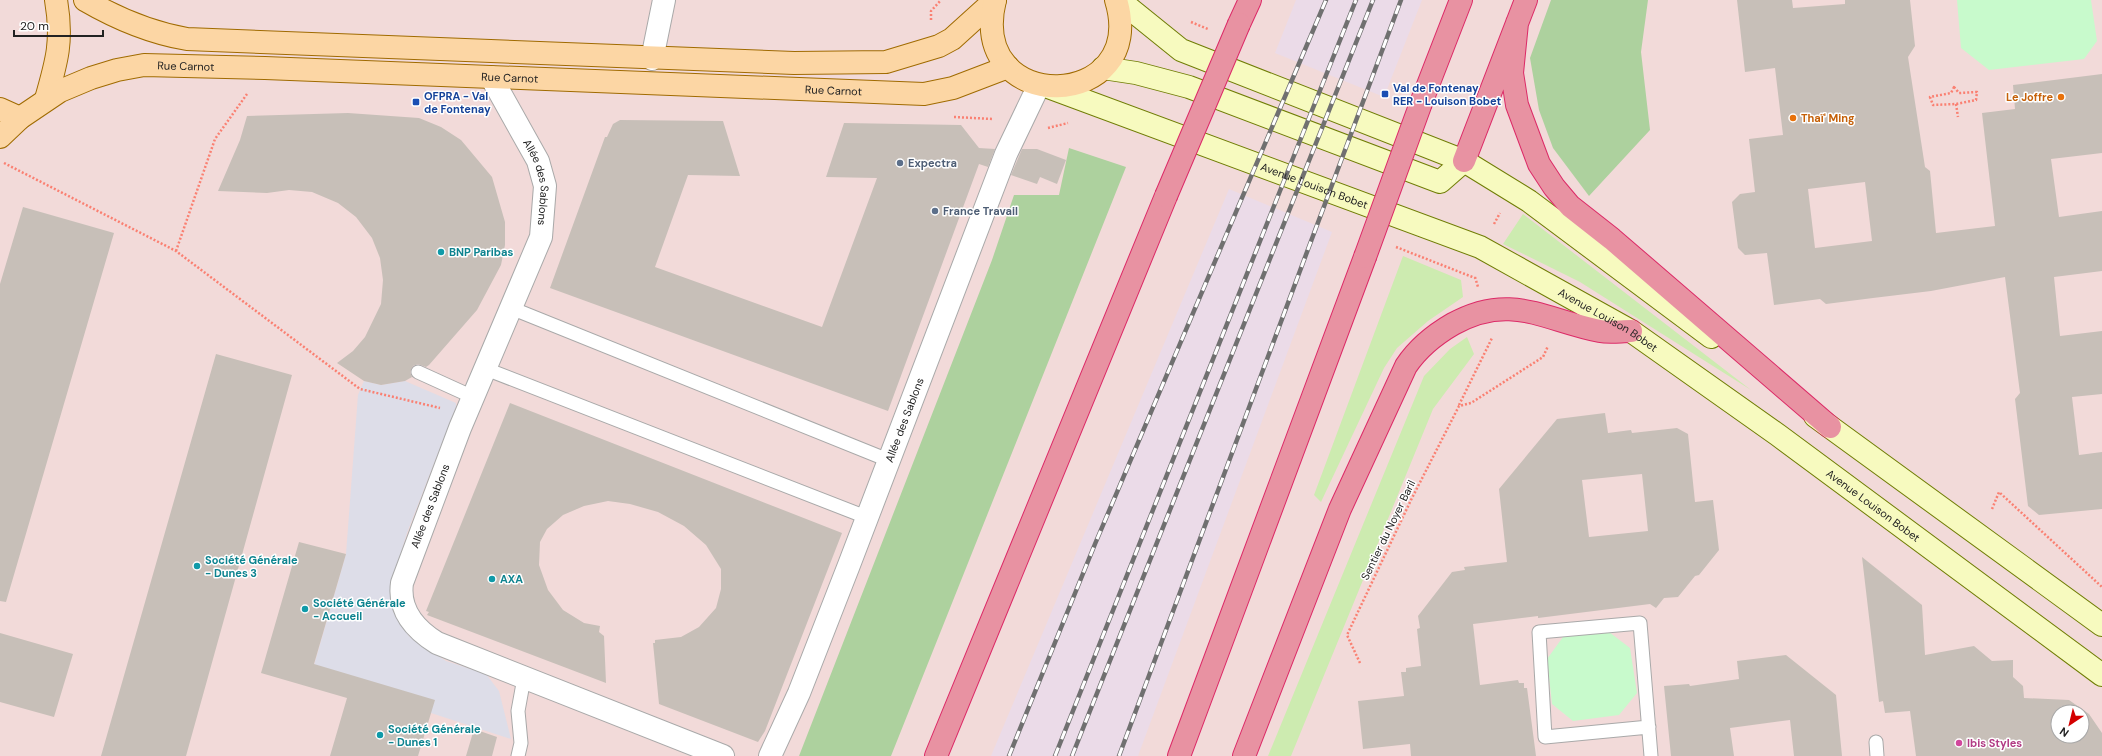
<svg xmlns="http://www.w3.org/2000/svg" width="2102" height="756" font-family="'DM Sans',sans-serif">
<rect width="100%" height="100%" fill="#f2efe9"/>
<path fill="#f2dad9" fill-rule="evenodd" d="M 0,0 L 2102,0 L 2102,756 L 0,756 ZM 2058,712 L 2082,712 L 2082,736 L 2058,736 Z"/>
<path fill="#ebdbe8" d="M 1296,0 L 1422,0 L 1384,97 L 1275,53 Z
M 1229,189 L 1332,232 L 1138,756 L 991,756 Z"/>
<path fill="#cdebb0" d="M 1523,214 L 1751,390 L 1580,282 L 1503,244 Z
M 1403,256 L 1461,280 L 1463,297 L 1428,321 L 1397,348 L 1384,368 L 1321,502 L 1314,495 Z
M 1467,337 L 1474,354 L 1433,409 L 1291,756 L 1268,756 L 1424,376 L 1450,349 Z"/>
<path fill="#add19e" d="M 1551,0 L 1648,0 L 1641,52 L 1650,130 L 1589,196 L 1553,148 L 1539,110 L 1530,58 Z
M 1069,148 L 1126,167 L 891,756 L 799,756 L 992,260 L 1014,195 L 1059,195 Z"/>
<path fill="#c8facc" d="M 1957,0 L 2091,0 L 2097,41 L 2084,59 L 1989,70 L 1961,48 Z
M 1609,632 L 1630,648 L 1637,693 L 1619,715 L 1573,721 L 1552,704 L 1547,659 L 1563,637 Z"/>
<path fill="#dddde8" d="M 364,381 L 381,385 L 405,381 L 456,403 L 456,407 L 407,533 L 390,589 L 394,613 L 409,636 L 446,661 L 486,674 L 499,691 L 511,739 L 431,713 L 314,665 L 346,554 L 358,395 Z"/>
<path fill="#c7bfb8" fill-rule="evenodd" d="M 1737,0 L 1792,0 L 1793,8 L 1845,4 L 1845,0 L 1910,0 L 1915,46 L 1908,57 L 1925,167 L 1930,171 L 1936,233 L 1995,226 L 1982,113 L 2015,109 L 2013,85 L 2102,74 L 2102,153 L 2051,159 L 2059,217 L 2102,211 L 2102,271 L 2054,277 L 2060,336 L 2102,331 L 2102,394 L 2072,397 L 2079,455 L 2102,452 L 2102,509 L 2039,515 L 2028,506 L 2015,399 L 2020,393 L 2005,277 L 1931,291 L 1873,298 L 1826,304 L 1820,299 L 1774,305 L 1767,253 L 1745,255 L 1738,248 L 1732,202 L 1740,194 L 1755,192 L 1749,139 L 1783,135 L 1775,68 L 1745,72 ZM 1865,182 L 1872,241 L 1815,248 L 1808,189 Z
M 348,113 L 419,118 L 441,127 L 461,140 L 492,177 L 505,222 L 505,245 L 501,265 L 477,310 L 429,365 L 426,367 L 418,364 L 413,366 L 410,372 L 412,377 L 405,381 L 381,385 L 364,381 L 337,363 L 353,351 L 365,337 L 381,304 L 383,280 L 380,258 L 372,238 L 356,217 L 338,203 L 312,192 L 289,190 L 267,193 L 218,191 L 240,140 L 247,116 Z
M 620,120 L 723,121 L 740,176 L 688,175 L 655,267 L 822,327 L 877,178 L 826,177 L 844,123 L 961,125 L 979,148 L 995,149 L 988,167 L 979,164 L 888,411 L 550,288 L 605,137 L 607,137 L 613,124 Z
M 1022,149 L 1037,149 L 1066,160 L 1057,184 L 1040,177 L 1037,184 L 1011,175 Z
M 23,207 L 114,233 L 6,602 L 0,601 L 0,284 Z
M 216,354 L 292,375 L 186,756 L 101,756 Z
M 510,403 L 842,533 L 765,731 L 758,742 L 659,704 L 653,643 L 655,643 L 655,640 L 681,637 L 699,627 L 716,608 L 721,589 L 721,569 L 706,545 L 684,526 L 658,512 L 630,504 L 608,501 L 584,506 L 563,515 L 547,529 L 540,542 L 539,565 L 548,590 L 563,610 L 584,623 L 600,626 L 599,632 L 604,636 L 606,683 L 427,615 L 429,612 L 426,611 Z
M 1605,413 L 1608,433 L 1631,430 L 1632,433 L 1677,428 L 1688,434 L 1695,502 L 1713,500 L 1719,550 L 1699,575 L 1695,576 L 1678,597 L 1664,598 L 1656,608 L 1650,604 L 1538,618 L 1538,616 L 1473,624 L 1480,685 L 1518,680 L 1519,683 L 1524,683 L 1524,688 L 1527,688 L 1536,756 L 1411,756 L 1410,744 L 1363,749 L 1358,701 L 1404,696 L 1401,672 L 1406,672 L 1406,668 L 1421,666 L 1417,629 L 1420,628 L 1418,616 L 1452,572 L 1465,570 L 1464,567 L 1507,562 L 1499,489 L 1557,419 ZM 1642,474 L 1648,531 L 1589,537 L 1582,480 Z
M 299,542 L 346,554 L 314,664 L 435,700 L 418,756 L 330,756 L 347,698 L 261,673 Z
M 1862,557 L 1922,605 L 1925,655 L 1974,646 L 1992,661 L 2013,660 L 2013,677 L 2023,686 L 2024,698 L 2069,700 L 2089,714 L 2102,733 L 2102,756 L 1916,756 L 1910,711 L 1885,713 L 1883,701 L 1879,702 ZM 2058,712 L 2082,712 L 2082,736 L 2058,736 Z
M 0,633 L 73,654 L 54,717 L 0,702 Z
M 1786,655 L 1836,695 L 1842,756 L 1794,756 L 1790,720 L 1730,728 L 1734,756 L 1671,756 L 1664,686 L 1689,684 L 1690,686 L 1739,679 L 1737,661 Z
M 474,729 L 497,737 L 492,756 L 466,756 Z"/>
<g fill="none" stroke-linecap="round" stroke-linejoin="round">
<defs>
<path id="lane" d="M 511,308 L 888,460
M 486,369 L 866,517
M 418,372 L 473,397
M 1649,727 L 1545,737 L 1539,632 L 1640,623 L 1651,756
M 1876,742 L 1877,756
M 518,756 L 521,743 L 518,711 L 524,678"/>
<g id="street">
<path d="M 652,59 L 664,0"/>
<path id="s1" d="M 491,77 L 538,161 L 545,186 L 541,237 L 460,428 L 402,583 C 398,611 416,630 437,643 L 723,756"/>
<path id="s2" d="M 770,756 L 799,693 L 849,565 L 1006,154 L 1039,85"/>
</g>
<g id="secondary">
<path d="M 1119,0 L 1181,50 L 1464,161 L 1529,201 L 1711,337"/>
<path d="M 1103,68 L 1136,73 L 1189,87 L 1440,182 L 1464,161"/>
<path id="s3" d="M 1048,87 L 1480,247 L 1631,331 L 1778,435 L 2102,675"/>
<path d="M 1815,416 L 2102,625"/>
</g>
<g id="primary">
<path d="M 85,0 C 116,18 152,33 187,39 L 794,63 L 886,62 L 939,46 L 952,39 L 995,0"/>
<path d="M 995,0 C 966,118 1150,112 1116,0"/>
<path d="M 46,99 C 57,61 63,40 56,0"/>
<path d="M 0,109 L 20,118"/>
<path id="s4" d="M 0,137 L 20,118 L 60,91 L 91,78 L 117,70 L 144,65 L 265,68 L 924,94 L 953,88 L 1008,67"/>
</g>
<path id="highway" d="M 1517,23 L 1512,73 L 1517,105 L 1539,164 L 1554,187 L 1570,206 L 1612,239 L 1830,427
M 1239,24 L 1250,0
M 1421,103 L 1461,0
M 1464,161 L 1526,0
M 936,756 L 1166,196
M 1179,756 L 1365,257
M 1244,756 L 1340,509 L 1406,366 C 1418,348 1434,335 1453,324 C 1511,292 1544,320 1600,331 C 1610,333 1621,331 1631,331"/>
</defs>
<use href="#lane" stroke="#a9a9a9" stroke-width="15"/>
<use href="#street" stroke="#a9a9a9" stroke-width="24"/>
<use href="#secondary" stroke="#707d05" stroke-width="24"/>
<use href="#primary" stroke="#a06b00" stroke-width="24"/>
<use href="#highway" stroke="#dc2a67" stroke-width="24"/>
<path stroke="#fa8072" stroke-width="2.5" stroke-dasharray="2 2" stroke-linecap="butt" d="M 931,20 L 931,11 L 941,0
M 1191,22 L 1208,29
M 1954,87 L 1959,93 L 1977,92 L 1976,100 L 1956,104 L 1933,105 L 1930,97 L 1951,93 Z
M 1956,104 L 1958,117
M 954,117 L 993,119
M 1048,128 L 1068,123
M 4,163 L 176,251 L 360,389 L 440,408
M 1494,224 L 1500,213
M 1396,247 L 1475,278
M 176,251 L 215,139 L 247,94
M 1475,277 L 1478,287
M 1459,405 L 1492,338
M 1992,509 L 1999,492 L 2102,587
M 1360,663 L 1347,635 L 1411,500 L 1459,406 L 1471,403 L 1543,357 L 1548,346"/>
<use href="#lane" stroke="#fff" stroke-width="13"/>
<use href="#street" stroke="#fff" stroke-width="22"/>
<use href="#secondary" stroke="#f7fabf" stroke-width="22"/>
<use href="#primary" stroke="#fcd6a4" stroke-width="22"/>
<use href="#highway" stroke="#e892a2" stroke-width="22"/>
<defs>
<path id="rail" d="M 1009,756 L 1095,544 L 1326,0
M 1055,756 L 1356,0
M 1072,756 L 1373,0
M 1119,756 L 1401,0"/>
</defs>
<use href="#rail" stroke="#707070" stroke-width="4.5"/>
<use href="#rail" stroke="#fff" stroke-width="3" stroke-dasharray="9" stroke-linecap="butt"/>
<defs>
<path id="highway-bridge" d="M 1166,196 L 1239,24
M 1365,257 L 1421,103"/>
</defs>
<use href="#highway-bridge" stroke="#dc2a67" stroke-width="24" stroke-linecap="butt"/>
<use href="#highway-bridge" stroke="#e892a2" stroke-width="22"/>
</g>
<g fill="#1a4fb4" stroke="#fff" stroke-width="1.5">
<rect x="1381" y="90" width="8" height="8" rx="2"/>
<rect x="412" y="98" width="8" height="8" rx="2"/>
</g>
<g fill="#e8710a" stroke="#fff" stroke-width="1.5">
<circle cx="2061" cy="97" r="4"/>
<circle cx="1793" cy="118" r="4"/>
</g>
<g fill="#5c6f8a" stroke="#fff" stroke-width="1.5">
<circle cx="900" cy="163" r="4"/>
<circle cx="935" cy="211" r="4"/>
</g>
<g fill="#0f9aa8" stroke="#fff" stroke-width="1.5">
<circle cx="441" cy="252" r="4"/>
<circle cx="197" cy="566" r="4"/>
<circle cx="492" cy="579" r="4"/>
<circle cx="305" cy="609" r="4"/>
<circle cx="380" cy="735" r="4"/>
</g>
<circle fill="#d1479c" stroke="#fff" stroke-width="1.5" cx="1959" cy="743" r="4"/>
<g text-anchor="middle" stroke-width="3" stroke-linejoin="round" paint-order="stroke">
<g font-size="11" fill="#222" stroke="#fff">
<text dy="4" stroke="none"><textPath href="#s4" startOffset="206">Rue Carnot</textPath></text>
<text dy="4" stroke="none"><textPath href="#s4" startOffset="530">Rue Carnot</textPath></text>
<text dy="4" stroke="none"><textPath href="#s4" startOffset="854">Rue Carnot</textPath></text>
<text dy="4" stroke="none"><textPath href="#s1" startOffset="117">Allée des Sablons</textPath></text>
<text dy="4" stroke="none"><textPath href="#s3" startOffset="284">Avenue Louison Bobet</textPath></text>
<text dy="4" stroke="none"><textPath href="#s3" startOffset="608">Avenue Louison Bobet</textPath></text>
<text dy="4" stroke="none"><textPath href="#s2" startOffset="362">Allée des Sablons</textPath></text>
<text dy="4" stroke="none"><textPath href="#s3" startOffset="932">Avenue Louison Bobet</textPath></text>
<text transform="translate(430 506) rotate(-69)" y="4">Allée des Sablons</text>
<text transform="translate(1388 530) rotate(-64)" y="4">Sentier du Noyer Baril</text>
</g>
<g font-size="11" font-weight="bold" fill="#164399" stroke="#fff" text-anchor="start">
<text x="1393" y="92">Val de Fontenay<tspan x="1393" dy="13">RER - Louison Bobet</tspan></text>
<text x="424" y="100">OFPRA - Val<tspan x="424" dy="13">de Fontenay</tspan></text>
</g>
<g font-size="11" font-weight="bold" fill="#c56008" stroke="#fff" text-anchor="end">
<text x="2053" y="101">Le Joffre</text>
<text x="1801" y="122" text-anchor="start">Thaï' Ming</text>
</g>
<g font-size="11" font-weight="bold" fill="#4e5e75" stroke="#fff" text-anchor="start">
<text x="908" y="167">Expectra</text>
<text x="943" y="215">France Travail</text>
</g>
<g font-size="11" font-weight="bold" fill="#0d838f" stroke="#fff" text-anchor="start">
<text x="449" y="256">BNP Paribas</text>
<text x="205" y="564">Société Générale<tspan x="205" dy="13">- Dunes 3</tspan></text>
<text x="500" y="583">AXA</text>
<text x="313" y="607">Société Générale<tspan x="313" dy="13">- Accueil</tspan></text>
<text x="388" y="733">Société Générale<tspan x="388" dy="13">- Dunes 1</tspan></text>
</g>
<g font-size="11" font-weight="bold" fill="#b23c85" stroke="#fff" text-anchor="start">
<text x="1967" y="747">Ibis Styles</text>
</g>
</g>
<g transform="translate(2070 724) rotate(215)"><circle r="19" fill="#ffffff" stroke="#a7a7a7"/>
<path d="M0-3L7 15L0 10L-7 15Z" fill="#d40000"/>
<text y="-6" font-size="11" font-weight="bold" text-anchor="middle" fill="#222222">N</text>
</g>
<path d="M14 30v6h89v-6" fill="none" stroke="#222222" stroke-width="2"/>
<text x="20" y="30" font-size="12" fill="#222222" stroke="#ffffff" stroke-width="3" paint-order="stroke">20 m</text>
</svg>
